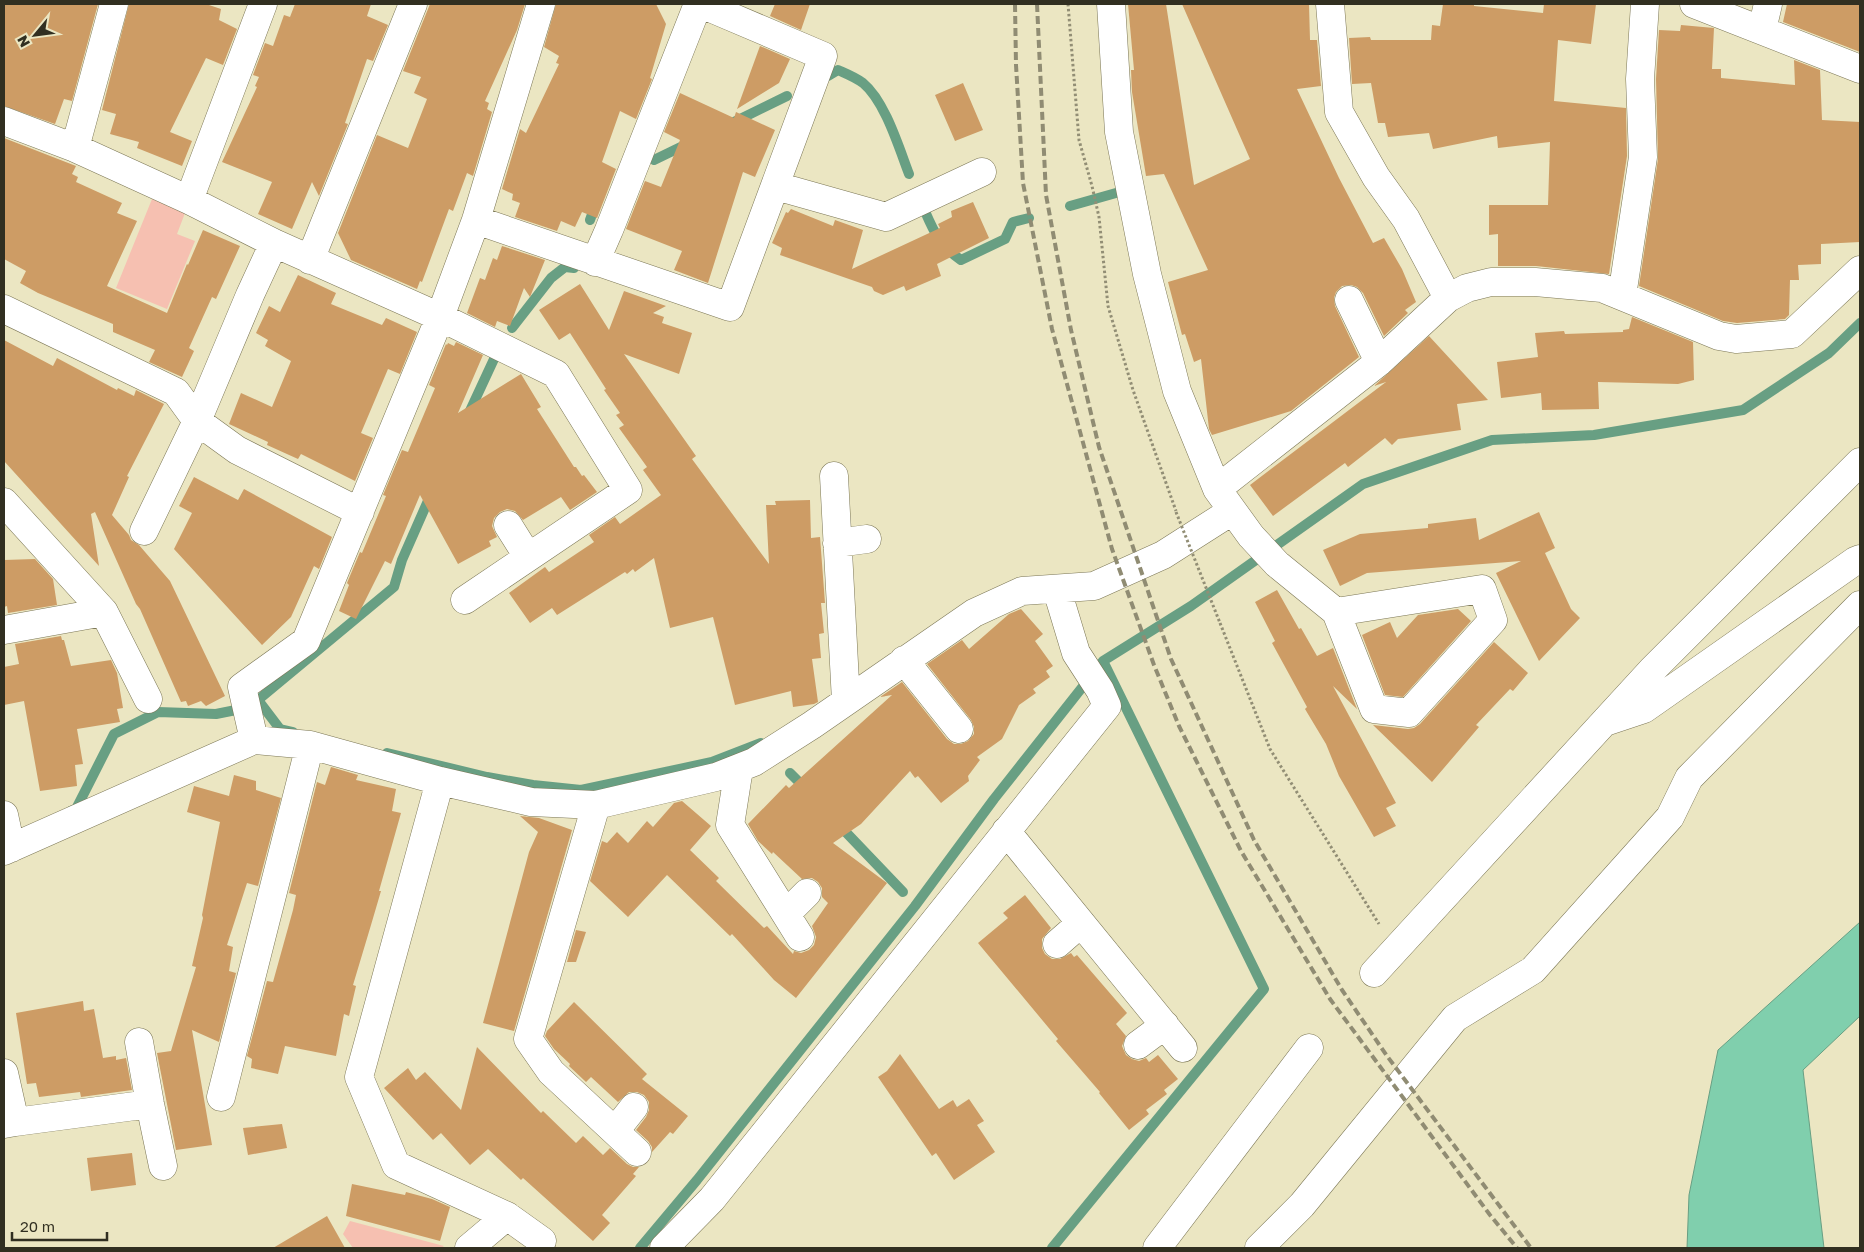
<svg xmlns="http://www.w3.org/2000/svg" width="1864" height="1252" font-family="'Golos Text',sans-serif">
<rect width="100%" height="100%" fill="#ebe6c2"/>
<path fill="#f6c0b1" d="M 152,199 L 185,213 L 177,234 L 195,241 L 167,309 L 116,288 Z
M 350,1221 L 444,1246 L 441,1248 L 353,1248 L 343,1234 Z"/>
<path fill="#80cfad" stroke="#689f83" d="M 1860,922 L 1860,1016 L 1803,1070 L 1824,1248 L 1687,1248 L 1689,1195 L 1718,1050 Z"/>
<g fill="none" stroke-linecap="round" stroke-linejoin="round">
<path stroke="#689f83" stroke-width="10" d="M 828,76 L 838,70 C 847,74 855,77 863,83 C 885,101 899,148 909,174
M 734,122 L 787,96
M 654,160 L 687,144
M 1070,206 L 1116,193
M 924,209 C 934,232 939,245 961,260 L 1005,239 L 1013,222 L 1029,218
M 590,220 L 596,203
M 512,328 L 551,278 L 565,267 L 574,268
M 468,415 L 494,359
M 258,700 L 394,587 L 402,560 L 431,494
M 387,753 L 487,777 L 533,785 L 581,790 L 712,762 L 761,743
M 790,773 L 807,790
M 71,811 L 76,809 L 114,734 L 158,712 L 216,714 L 246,708 L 258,700 L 280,729 L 293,732
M 839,825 L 903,892
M 640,1248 L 697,1180 L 915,906 L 994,799 L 1103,661 L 1191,606 L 1363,484 L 1492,440 L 1594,435 L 1743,410 L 1829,353 L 1860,323
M 1052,1248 L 1264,989 L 1103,661"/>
</g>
<path fill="#cd9c65" d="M 4,4 L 98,4 L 72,101 L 64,99 L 55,124 L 4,106 Z
M 129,4 L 206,4 L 221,9 L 219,20 L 237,29 L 223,65 L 206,58 L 170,132 L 192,141 L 182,166 L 137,148 L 139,142 L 110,134 L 116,114 L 102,110 Z
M 295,4 L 371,4 L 367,16 L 388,25 L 373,61 L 367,59 L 345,123 L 348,124 L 319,196 L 312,182 L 292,229 L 258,214 L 272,182 L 222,162 L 257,87 L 255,86 L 259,77 L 253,75 L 265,43 L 273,46 L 284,15 L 290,17 Z
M 430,4 L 525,4 L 517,30 L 485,101 L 489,103 L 487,109 L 492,112 L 473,176 L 467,173 L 453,211 L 449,209 L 422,282 L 420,281 L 417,289 L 351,260 L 338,233 L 377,135 L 408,148 L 427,99 L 414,93 L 421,77 L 403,71 Z
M 556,4 L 656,4 L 666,24 L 650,78 L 652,79 L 636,119 L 620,111 L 602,162 L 616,169 L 597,218 L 582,212 L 575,227 L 561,221 L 557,231 L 515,217 L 520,203 L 512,200 L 513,194 L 502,189 L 520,129 L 526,133 L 559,64 L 556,63 L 559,56 L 544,47 Z
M 775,4 L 810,4 L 801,30 L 770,16 Z
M 1128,4 L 1166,4 L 1194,185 L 1250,159 L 1182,4 L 1309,4 L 1310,40 L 1317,40 L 1321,86 L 1297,89 L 1339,178 L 1373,243 L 1384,238 L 1402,269 L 1416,302 L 1405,310 L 1408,313 L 1384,336 L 1363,293 L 1357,287 L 1351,285 L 1342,286 L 1336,292 L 1334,298 L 1335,306 L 1359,357 L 1291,411 L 1212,435 L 1209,429 L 1201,359 L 1194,362 L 1185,334 L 1182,335 L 1168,282 L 1208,270 L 1164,174 L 1146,176 L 1132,92 L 1131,70 L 1134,70 Z
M 1443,4 L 1474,4 L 1474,6 L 1543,13 L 1544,4 L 1596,4 L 1591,44 L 1558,40 L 1554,101 L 1626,108 L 1627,156 L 1609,274 L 1536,266 L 1498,266 L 1498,234 L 1489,235 L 1489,205 L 1548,205 L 1550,142 L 1498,148 L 1497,136 L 1433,149 L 1429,133 L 1388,137 L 1385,123 L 1378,123 L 1371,83 L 1352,84 L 1349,38 L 1370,37 L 1371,40 L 1431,40 L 1432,25 L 1440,26 Z
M 1787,4 L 1860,4 L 1860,52 L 1783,22 Z
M 1681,25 L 1714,28 L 1712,69 L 1721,69 L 1721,78 L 1795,85 L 1794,60 L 1820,70 L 1822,120 L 1860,122 L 1860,242 L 1821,244 L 1821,264 L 1798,265 L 1799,280 L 1790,280 L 1789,315 L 1785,319 L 1737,323 L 1723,321 L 1639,286 L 1658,159 L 1656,79 L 1659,30 L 1680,31 Z
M 760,46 L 790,59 L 779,83 L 737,109 Z
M 963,83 L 983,130 L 955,141 L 935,95 Z
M 680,93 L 734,118 L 736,112 L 775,130 L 755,177 L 743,172 L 708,283 L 674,270 L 682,251 L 626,229 L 645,181 L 661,187 L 680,140 L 664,132 Z
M 4,138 L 76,166 L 72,174 L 78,177 L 76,182 L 122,203 L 117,213 L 137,221 L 107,286 L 167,313 L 187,264 L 188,265 L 203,230 L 240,246 L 216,299 L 212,297 L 189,348 L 194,351 L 182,377 L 149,362 L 155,350 L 113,332 L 113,324 L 38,293 L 20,283 L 26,271 L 4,259 Z
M 973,202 L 989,238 L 937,264 L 941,276 L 906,291 L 904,286 L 883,295 L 874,291 L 872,287 L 780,255 L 782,248 L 772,243 L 786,212 L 788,213 L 791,209 L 833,226 L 835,220 L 863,230 L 852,269 L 940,228 L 938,224 L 952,217 L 951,211 Z
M 502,246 L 545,260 L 530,297 L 524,288 L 510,326 L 497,321 L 495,327 L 467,313 L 480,278 L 485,280 L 493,258 L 497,260 Z
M 298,275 L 336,293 L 331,304 L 382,325 L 386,318 L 417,332 L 400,374 L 388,369 L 361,433 L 373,438 L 355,481 L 301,454 L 298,459 L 267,445 L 268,442 L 229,424 L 241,393 L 272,407 L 291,361 L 265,346 L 268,340 L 256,333 L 269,306 L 280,312 Z
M 580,284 L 609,330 L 624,291 L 666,306 L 653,313 L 664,317 L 662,323 L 692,333 L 679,374 L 624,354 L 696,456 L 692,459 L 769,564 L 766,505 L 776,505 L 775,501 L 810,500 L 811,538 L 820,537 L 825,603 L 821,603 L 824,633 L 819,634 L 821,658 L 812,659 L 818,702 L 814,704 L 793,707 L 791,691 L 735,705 L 713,617 L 670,628 L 654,558 L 635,572 L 633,569 L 627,574 L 625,572 L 557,615 L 552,608 L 530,623 L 509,593 L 545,567 L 549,572 L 594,542 L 589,535 L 615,517 L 620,524 L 661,495 L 643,470 L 647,467 L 619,428 L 624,425 L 616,415 L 620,413 L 604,390 L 606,389 L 570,333 L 559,340 L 539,310 Z
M 1632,317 L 1693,342 L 1694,380 L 1678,384 L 1598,382 L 1599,409 L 1542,410 L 1541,393 L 1501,398 L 1497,362 L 1538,357 L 1535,333 L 1564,331 L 1565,334 L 1623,332 L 1623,330 L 1629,329 Z
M 1429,336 L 1488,400 L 1457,404 L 1461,430 L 1398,439 L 1392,445 L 1385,438 L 1348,467 L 1345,463 L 1273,516 L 1250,485 L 1386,382 L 1374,386 Z
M 4,340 L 53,366 L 57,358 L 117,390 L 118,388 L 134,396 L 136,390 L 164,404 L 127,476 L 129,477 L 112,515 L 129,535 L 131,540 L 139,545 L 170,581 L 225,696 L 206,706 L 201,701 L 188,706 L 186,701 L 181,702 L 140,609 L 136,604 L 95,512 L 91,514 L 99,566 L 4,461 Z
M 456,342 L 483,355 L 458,413 L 521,374 L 541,407 L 537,409 L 574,467 L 576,467 L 582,476 L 584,475 L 597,492 L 570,510 L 561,497 L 523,520 L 515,511 L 507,509 L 500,512 L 494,518 L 492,526 L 497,537 L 489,541 L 491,546 L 458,564 L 420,495 L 391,564 L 385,561 L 356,619 L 339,611 L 349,585 L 347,583 L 360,552 L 362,553 L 386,496 L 383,495 L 402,450 L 408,452 L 435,388 L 429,385 L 446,344 L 447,345 L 448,343 L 454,346 Z
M 194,477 L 238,500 L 244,489 L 332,537 L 319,569 L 314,566 L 291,617 L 262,645 L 174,549 L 192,513 L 179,506 Z
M 1539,512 L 1555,548 L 1545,553 L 1571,609 L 1580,618 L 1539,661 L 1496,573 L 1521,561 L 1367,573 L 1340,586 L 1323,550 L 1360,534 L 1428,528 L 1428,524 L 1476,518 L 1479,540 Z
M 35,559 L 53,579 L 57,605 L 8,613 L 7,606 L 4,607 L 4,560 Z
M 1277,590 L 1299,629 L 1301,628 L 1317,656 L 1333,648 L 1357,709 L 1333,686 L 1396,803 L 1386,808 L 1396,826 L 1374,837 L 1339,776 L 1326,744 L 1305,709 L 1307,707 L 1272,643 L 1275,641 L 1255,602 Z
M 1021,609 L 1043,634 L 1035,641 L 1053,666 L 1046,671 L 1050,677 L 1033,689 L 1036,693 L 1019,705 L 1002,739 L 977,757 L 980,760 L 968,776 L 969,781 L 941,803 L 918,776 L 915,778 L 910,771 L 861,824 L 833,843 L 887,883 L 796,998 L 774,980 L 732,934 L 730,936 L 667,875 L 628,917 L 590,881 L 602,841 L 607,843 L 617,832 L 628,843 L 647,821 L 653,827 L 674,803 L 682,801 L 711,826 L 690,850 L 719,878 L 716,881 L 764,928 L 767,926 L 793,954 L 794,951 L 801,953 L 809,950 L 814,945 L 816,937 L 812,926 L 828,903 L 822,897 L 822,888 L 818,882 L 812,878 L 802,879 L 773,852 L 772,854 L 758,841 L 748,824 L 786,785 L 789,788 L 892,695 L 880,697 L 902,682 L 947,739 L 954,744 L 961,744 L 968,741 L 974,734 L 974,727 L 971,720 L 927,664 L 962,640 L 969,649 L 1009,614 Z
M 1458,609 L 1471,621 L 1403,697 L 1385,695 L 1362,635 L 1390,622 L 1397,638 L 1418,615 Z
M 61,636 L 62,640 L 64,640 L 71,666 L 111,660 L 117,673 L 123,708 L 117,709 L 120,722 L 77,729 L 83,764 L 75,765 L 77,786 L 40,791 L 24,701 L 4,705 L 4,667 L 19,664 L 15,644 Z
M 1494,642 L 1528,673 L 1513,691 L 1510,689 L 1476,725 L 1479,727 L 1432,782 L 1373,725 L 1408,729 L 1414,728 L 1420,724 Z
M 331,767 L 358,775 L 356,780 L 396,789 L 392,811 L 401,813 L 379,891 L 381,891 L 371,925 L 353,985 L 356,986 L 349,1016 L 344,1014 L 336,1056 L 285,1046 L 278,1074 L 251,1068 L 252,1059 L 247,1056 L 267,981 L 273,982 L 293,910 L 296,895 L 289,893 L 317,782 L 325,785 Z
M 234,775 L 256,781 L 256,790 L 281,798 L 258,886 L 247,883 L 227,945 L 233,947 L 229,971 L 236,973 L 219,1042 L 192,1030 L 212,1145 L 176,1150 L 157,1053 L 171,1051 L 196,967 L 192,966 L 203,918 L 202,915 L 220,822 L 187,812 L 194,786 L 229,796 Z
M 520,816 L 539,818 L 572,830 L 514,1031 L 483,1023 L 529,852 L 538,832 Z
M 1025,895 L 1051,928 L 1042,939 L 1042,948 L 1045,954 L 1052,959 L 1060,959 L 1071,953 L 1074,957 L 1077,955 L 1127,1013 L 1116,1024 L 1126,1036 L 1122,1046 L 1126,1055 L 1132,1059 L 1139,1061 L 1146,1058 L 1149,1062 L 1158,1055 L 1178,1079 L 1164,1090 L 1167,1094 L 1146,1110 L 1149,1114 L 1129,1130 L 1099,1093 L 1100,1092 L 1056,1041 L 1058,1039 L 978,943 L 1008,918 L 1003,913 Z
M 576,930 L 586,932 L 576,962 L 567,962 Z
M 83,1001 L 84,1011 L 94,1009 L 103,1058 L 116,1056 L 116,1060 L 126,1058 L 132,1090 L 81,1097 L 80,1092 L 39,1097 L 36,1083 L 27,1084 L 16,1013 Z
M 574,1002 L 647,1074 L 642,1079 L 688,1116 L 673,1134 L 670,1132 L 652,1152 L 652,1147 L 648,1141 L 636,1130 L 646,1117 L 649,1110 L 649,1102 L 644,1095 L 637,1092 L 629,1092 L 618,1102 L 591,1077 L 586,1082 L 569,1066 L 570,1064 L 554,1049 L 545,1036 L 547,1031 Z
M 477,1047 L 541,1113 L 543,1111 L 576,1143 L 583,1136 L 603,1155 L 610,1148 L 627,1164 L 633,1167 L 639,1167 L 633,1174 L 636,1176 L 602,1215 L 610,1223 L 593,1241 L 523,1178 L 521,1180 L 488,1149 L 470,1165 L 441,1133 L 433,1140 L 384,1088 L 408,1068 L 416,1080 L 425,1072 L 461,1110 Z
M 900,1054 L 939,1109 L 953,1100 L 957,1107 L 969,1099 L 984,1121 L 977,1125 L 995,1152 L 954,1180 L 936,1153 L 932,1156 L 878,1077 L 887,1071 Z
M 282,1124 L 287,1148 L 248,1155 L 243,1128 Z
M 132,1153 L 136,1185 L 91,1191 L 87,1158 Z
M 352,1184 L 405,1195 L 406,1192 L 432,1199 L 450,1207 L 440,1241 L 346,1216 Z
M 327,1216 L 345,1248 L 273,1248 Z"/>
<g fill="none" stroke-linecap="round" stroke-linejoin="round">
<defs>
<path id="minor" d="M 1111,4 L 1119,132 L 1147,274 L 1177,391 L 1217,489 L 1251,536 L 1277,564 L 1336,612 L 1374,709 L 1409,713 L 1493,620 L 1482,589 L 1336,612
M 1694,4 L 1860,69
M 1762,30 L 1768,4
M 4,121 L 75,148 L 189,200 L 274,243 L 440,317 L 556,374 L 628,490 L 465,600
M 75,148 L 114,4
M 776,186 L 886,217 L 982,172
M 189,200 L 263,4
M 476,220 L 730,307 L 823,56 L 701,4
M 310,260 L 413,4
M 595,262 L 609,230 L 698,4
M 1622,296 L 1643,157 L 1640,79 L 1645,4
M 1448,298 L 1467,288 L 1491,282 L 1535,282 L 1602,288 L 1719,336 L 1736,339 L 1792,334 L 1860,270
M 1349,300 L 1379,362
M 4,309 L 176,392 L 197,421 L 237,450 L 360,512
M 834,476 L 846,701
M 1217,489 L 1379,362 L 1448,298 L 1406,219 L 1376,177 L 1339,112 L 1330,4
M 4,502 L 104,612 L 148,699
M 508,525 L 528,557
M 144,531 L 197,421 L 250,295 L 274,243
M 837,543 L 867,539
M 4,630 L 104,612
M 904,660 L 959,729
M 1608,721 L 1644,709 L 1855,561 L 1860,559
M 254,740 L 242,687 L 306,641 L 440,317 L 476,220 L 541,4
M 739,768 L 730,825 L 800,937
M 440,781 L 359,1077 L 396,1165 L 507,1216 L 542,1241
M 596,805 L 528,1039 L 551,1072 L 637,1152
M 4,815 L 11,848
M 1006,831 L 1183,1048
M 4,851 L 254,740 L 310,745 L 440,781 L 531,802 L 596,805 L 716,777 L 754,762 L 812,725 L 974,613 L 1022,591 L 1094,586 L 1163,555 L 1232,511
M 786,914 L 807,893
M 1057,944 L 1081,923
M 1374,973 L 1652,670 L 1860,462
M 139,1042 L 150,1104 L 163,1166
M 1138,1045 L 1165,1025
M 4,1073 L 15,1122 L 4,1124
M 221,1097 L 310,745
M 15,1122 L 150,1104
M 615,1131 L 634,1107
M 469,1248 L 507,1216
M 664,1248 L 712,1199 L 1107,706 L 1100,690 L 1076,653 L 1057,590
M 1157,1248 L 1309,1048
M 1259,1248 L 1302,1205 L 1455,1018 L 1533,970 L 1670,817 L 1689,778 L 1860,605"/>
</defs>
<use href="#minor" stroke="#7c7756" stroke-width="29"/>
<path stroke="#928e75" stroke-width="3" stroke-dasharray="2.5 2.5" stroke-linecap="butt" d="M 1068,4 L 1079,140 L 1092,186 L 1099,217 L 1108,306 L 1133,390 L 1176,511
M 1220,623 L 1270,749 L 1379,924"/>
<use href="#minor" stroke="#fff" stroke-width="28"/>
<path stroke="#908c73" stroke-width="4" stroke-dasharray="8 4" stroke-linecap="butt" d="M 1015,4 L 1016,65 L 1023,183 L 1052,329 L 1112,549 L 1154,665 L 1179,726 L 1241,851 L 1330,999 L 1490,1215 L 1517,1248
M 1037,4 L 1046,195 L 1071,330 L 1099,447 L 1171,659 L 1254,840 L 1342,990 L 1387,1056 L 1531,1248"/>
<path stroke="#928e75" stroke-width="3" stroke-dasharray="2.5 2.5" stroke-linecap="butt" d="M 1176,512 L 1220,623"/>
</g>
<rect width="1864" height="1252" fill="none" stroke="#312f21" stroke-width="10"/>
<g transform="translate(35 35) rotate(241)" stroke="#ebe6c2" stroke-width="4" paint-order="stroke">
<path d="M0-4L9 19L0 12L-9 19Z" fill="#312f21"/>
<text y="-8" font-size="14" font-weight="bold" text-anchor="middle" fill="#312f21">N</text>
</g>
<path d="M12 1232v8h95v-8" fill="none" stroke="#312f21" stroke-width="2.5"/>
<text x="20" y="1232" font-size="15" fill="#312f21" stroke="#ebe6c2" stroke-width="4" paint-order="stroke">20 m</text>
</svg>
